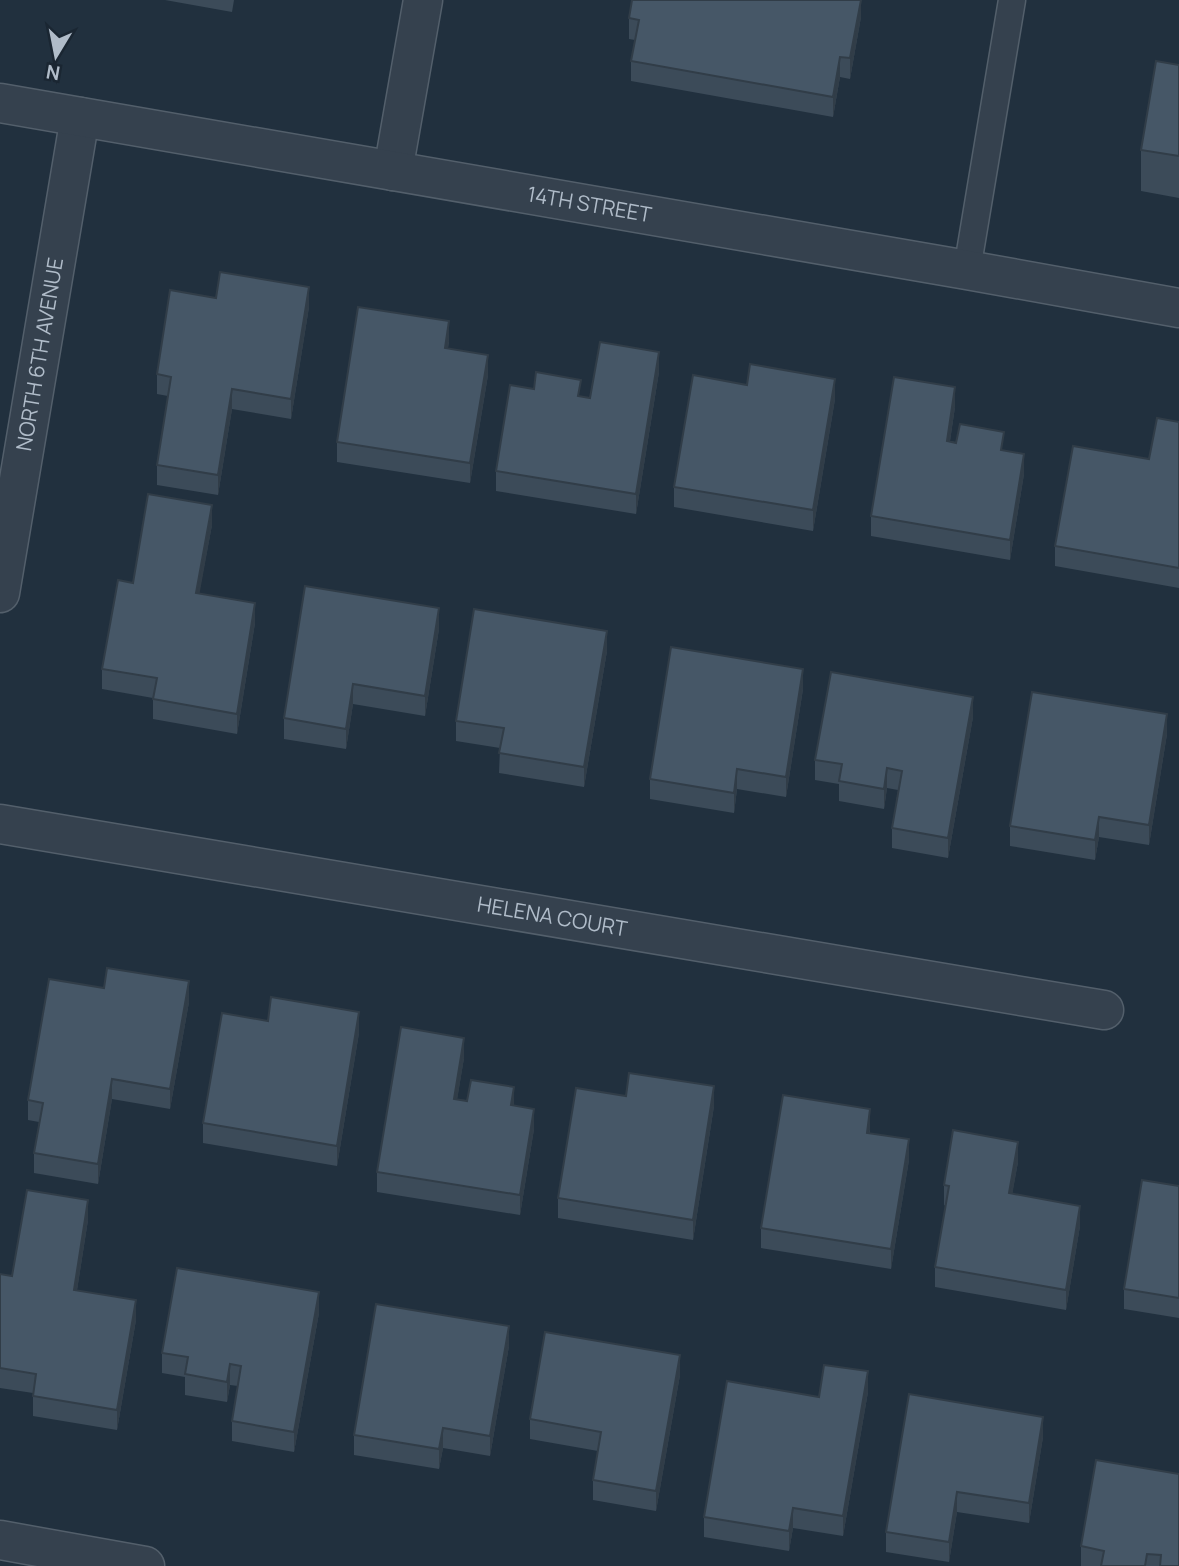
<svg xmlns="http://www.w3.org/2000/svg" width="1179" height="1566" font-family="Manrope,sans-serif">
<rect width="100%" height="100%" fill="#21303e"/>
<g fill="none" stroke-linecap="round" stroke-linejoin="round">
<defs>
<path id="service" d="M 967,270 L 1012,0"/>
<g id="minor">
<path d="M 393,171 L 423,0"/>
<path id="s1" d="M 0,593 L 80,117"/>
<path id="s2" d="M 0,824 L 1104,1010"/>
<path d="M 0,1540 L 145,1566"/>
</g>
<g id="tertiary">
<path id="s3" d="M 0,103 L 967,270 L 1179,308"/>
</g>
</defs>
<use href="#service" stroke="#535f6b" stroke-width="29"/>
<use href="#minor" stroke="#535f6b" stroke-width="41"/>
<use href="#tertiary" stroke="#535f6b" stroke-width="41"/>
<use href="#service" stroke="#35414e" stroke-width="26"/>
<use href="#minor" stroke="#35414e" stroke-width="38"/>
<use href="#tertiary" stroke="#35414e" stroke-width="38"/>
</g>
<path fill="#3c4b59" d="M 165,0 L 234,0 L 232,12 Z
M 861,17 L 850,79 L 840,77 L 833,117 L 631,81 L 631,61 L 635,40 L 629,39 L 629,18 Z
M 1179,65 L 1179,198 L 1141,191 L 1141,150 Z
M 216,298 L 309,307 L 291,419 L 232,409 L 218,495 L 157,485 L 157,465 L 168,396 L 157,394 L 157,374 Z
M 449,341 L 448,348 L 488,375 L 470,483 L 337,462 L 337,442 Z
M 659,372 L 636,514 L 496,491 L 496,471 L 581,396 L 590,398 Z
M 747,385 L 835,399 L 813,531 L 674,507 L 674,487 Z
M 955,407 L 950,441 L 1004,451 L 1024,474 L 1010,560 L 871,536 L 871,516 Z
M 1179,422 L 1179,588 L 1055,566 L 1055,546 L 1149,459 Z
M 212,525 L 199,593 L 255,623 L 237,734 L 153,719 L 153,698 L 102,689 L 102,669 L 133,583 Z
M 439,629 L 425,716 L 353,704 L 346,749 L 284,739 L 284,718 Z
M 607,651 L 584,787 L 499,773 L 500,748 L 456,741 L 456,721 Z
M 803,689 L 786,797 L 737,789 L 734,813 L 650,799 L 650,779 Z
M 973,717 L 948,858 L 892,848 L 892,828 L 898,790 L 887,788 L 884,809 L 839,801 L 839,784 L 815,780 L 815,760 Z
M 1167,734 L 1149,845 L 1099,837 L 1095,860 L 1010,846 L 1010,826 Z
M 189,1002 L 170,1109 L 112,1099 L 98,1184 L 34,1173 L 34,1153 L 39,1122 L 28,1120 L 28,1100 Z
M 268,1021 L 359,1033 L 337,1166 L 203,1143 L 203,1123 Z
M 464,1058 L 457,1099 L 514,1106 L 534,1129 L 520,1215 L 377,1192 L 377,1172 Z
M 714,1106 L 693,1240 L 558,1218 L 558,1198 Z
M 870,1129 L 870,1133 L 909,1160 L 891,1269 L 761,1248 L 761,1228 Z
M 1018,1162 L 1012,1194 L 1080,1226 L 1066,1310 L 935,1287 L 935,1267 L 946,1206 L 944,1205 L 944,1185 Z
M 1179,1186 L 1179,1318 L 1124,1309 L 1124,1289 Z
M 88,1220 L 77,1290 L 136,1320 L 117,1430 L 33,1416 L 33,1393 L 0,1388 L 0,1274 L 12,1276 Z
M 319,1313 L 294,1452 L 232,1441 L 232,1421 L 238,1386 L 230,1385 L 227,1402 L 185,1395 L 185,1377 L 162,1373 L 162,1353 Z
M 509,1346 L 490,1456 L 443,1448 L 439,1469 L 354,1455 L 354,1435 Z
M 680,1375 L 656,1511 L 593,1500 L 593,1480 L 598,1451 L 530,1439 L 530,1419 Z
M 868,1392 L 843,1536 L 793,1528 L 789,1551 L 704,1537 L 704,1517 L 819,1397 Z
M 1043,1437 L 1029,1523 L 957,1512 L 949,1562 L 886,1552 L 886,1532 Z
M 1179,1474 L 1179,1566 L 1081,1566 L 1081,1546 Z"/>
<path fill="#313d48" d="M 861,0 L 861,17 L 850,79 L 850,58 Z
M 840,57 L 840,77 L 833,117 L 833,97 Z
M 309,287 L 309,307 L 291,419 L 291,399 Z
M 449,321 L 449,341 L 445,368 L 445,348 Z
M 659,352 L 659,372 L 636,514 L 636,494 Z
M 488,355 L 488,375 L 470,483 L 470,463 Z
M 835,379 L 835,399 L 813,531 L 813,510 Z
M 955,387 L 955,407 L 947,461 L 947,441 Z
M 232,389 L 232,409 L 218,495 L 218,475 Z
M 1024,454 L 1024,474 L 1010,560 L 1010,540 Z
M 212,505 L 212,525 L 196,613 L 196,593 Z
M 255,603 L 255,623 L 237,734 L 237,714 Z
M 439,608 L 439,629 L 425,716 L 425,696 Z
M 607,631 L 607,651 L 584,787 L 584,767 Z
M 803,669 L 803,689 L 786,797 L 786,777 Z
M 353,684 L 353,704 L 346,749 L 346,729 Z
M 973,697 L 973,717 L 948,858 L 948,838 Z
M 1167,714 L 1167,734 L 1149,845 L 1149,825 Z
M 887,768 L 887,788 L 884,809 L 884,789 Z
M 737,769 L 737,789 L 734,813 L 734,793 Z
M 1099,817 L 1099,837 L 1095,860 L 1095,840 Z
M 189,981 L 189,1002 L 170,1109 L 170,1089 Z
M 359,1012 L 359,1033 L 337,1166 L 337,1146 Z
M 464,1038 L 464,1058 L 454,1119 L 454,1099 Z
M 112,1079 L 112,1099 L 98,1184 L 98,1164 Z
M 714,1086 L 714,1106 L 693,1240 L 693,1220 Z
M 514,1087 L 514,1107 L 511,1105 Z
M 534,1109 L 534,1129 L 520,1215 L 520,1195 Z
M 870,1109 L 870,1129 L 867,1153 L 867,1133 Z
M 909,1139 L 909,1160 L 891,1269 L 891,1249 Z
M 1018,1142 L 1018,1162 L 1009,1213 L 1009,1193 Z
M 88,1200 L 88,1220 L 74,1310 L 74,1290 Z
M 1080,1206 L 1080,1226 L 1066,1310 L 1066,1290 Z
M 319,1292 L 319,1313 L 294,1452 L 294,1432 Z
M 136,1300 L 136,1320 L 117,1430 L 117,1410 Z
M 509,1326 L 509,1346 L 490,1456 L 490,1436 Z
M 680,1355 L 680,1375 L 656,1511 L 656,1491 Z
M 230,1364 L 230,1385 L 227,1402 L 227,1382 Z
M 868,1371 L 868,1392 L 843,1536 L 843,1516 Z
M 1043,1417 L 1043,1437 L 1029,1523 L 1029,1503 Z
M 443,1428 L 443,1448 L 439,1469 L 439,1449 Z
M 957,1492 L 957,1512 L 949,1562 L 949,1542 Z
M 793,1508 L 793,1528 L 789,1551 L 789,1531 Z"/>
<path fill="#465767" stroke="#313d48" stroke-width="2" d="M 632,0 L 861,0 L 850,58 L 840,57 L 833,97 L 631,61 L 639,20 L 629,18 Z
M 1156,61 L 1179,65 L 1179,156 L 1141,150 Z
M 220,272 L 309,287 L 291,399 L 232,389 L 218,475 L 157,465 L 171,377 L 157,374 L 170,290 L 216,298 Z
M 358,307 L 449,321 L 445,348 L 488,355 L 470,463 L 337,442 Z
M 600,342 L 659,352 L 636,494 L 496,471 L 510,385 L 534,389 L 536,372 L 581,380 L 578,396 L 590,398 Z
M 750,364 L 835,379 L 813,510 L 674,487 L 693,375 L 747,385 Z
M 894,377 L 955,387 L 947,441 L 956,443 L 960,424 L 1004,432 L 1001,450 L 1024,454 L 1010,540 L 871,516 Z
M 1157,418 L 1179,422 L 1179,568 L 1055,546 L 1073,446 L 1149,459 Z
M 148,494 L 212,505 L 196,593 L 255,603 L 237,714 L 153,699 L 157,678 L 102,669 L 118,580 L 133,583 Z
M 305,586 L 439,608 L 425,696 L 353,684 L 346,729 L 284,718 Z
M 474,609 L 607,631 L 584,767 L 499,753 L 504,728 L 456,721 Z
M 671,647 L 803,669 L 786,777 L 737,769 L 734,793 L 650,779 Z
M 831,672 L 973,697 L 948,838 L 892,828 L 902,771 L 887,768 L 884,789 L 839,781 L 842,764 L 815,760 Z
M 1032,692 L 1167,714 L 1149,825 L 1099,817 L 1095,840 L 1010,826 Z
M 107,968 L 189,981 L 170,1089 L 112,1079 L 98,1164 L 34,1153 L 43,1103 L 28,1100 L 49,979 L 104,988 Z
M 271,997 L 359,1012 L 337,1146 L 203,1123 L 222,1013 L 268,1021 Z
M 401,1027 L 464,1038 L 454,1099 L 467,1101 L 471,1080 L 514,1087 L 511,1105 L 534,1109 L 520,1195 L 377,1172 Z
M 629,1073 L 714,1086 L 693,1220 L 558,1198 L 576,1088 L 626,1096 Z
M 783,1095 L 870,1109 L 867,1133 L 909,1139 L 891,1249 L 761,1228 Z
M 953,1130 L 1018,1142 L 1009,1193 L 1080,1206 L 1066,1290 L 935,1267 L 949,1186 L 944,1185 Z
M 1142,1180 L 1179,1186 L 1179,1298 L 1124,1289 Z
M 27,1190 L 88,1200 L 74,1290 L 136,1300 L 117,1410 L 33,1396 L 36,1374 L 0,1368 L 0,1274 L 12,1276 Z
M 177,1268 L 319,1292 L 294,1432 L 232,1421 L 241,1366 L 230,1364 L 227,1382 L 185,1374 L 188,1357 L 162,1353 Z
M 376,1304 L 509,1326 L 490,1436 L 443,1428 L 439,1449 L 354,1435 Z
M 545,1332 L 680,1355 L 656,1491 L 593,1480 L 601,1432 L 530,1419 Z
M 824,1365 L 868,1371 L 843,1516 L 793,1508 L 789,1531 L 704,1517 L 727,1381 L 819,1397 Z
M 909,1394 L 1043,1417 L 1029,1503 L 957,1492 L 949,1542 L 886,1532 Z
M 1096,1460 L 1179,1474 L 1179,1566 L 1160,1566 L 1161,1555 L 1147,1554 L 1145,1566 L 1101,1566 L 1104,1551 L 1081,1546 Z"/>
<g text-anchor="middle" stroke-width="5" stroke-linejoin="round" paint-order="stroke">
<g font-size="21" fill="#b0bcc9" stroke="#1a2632">
<text dy="7" stroke="none"><textPath href="#s3" startOffset="598">14TH STREET</textPath></text>
<text dy="7" stroke="none"><textPath href="#s1" startOffset="242">NORTH 6TH AVENUE</textPath></text>
<text dy="7" stroke="none"><textPath href="#s2" startOffset="560">HELENA COURT</textPath></text>
</g>
</g>
<g transform="translate(56 56) rotate(190)" stroke="#1a2632" stroke-width="5" paint-order="stroke">
<path d="M0-5L12 26L0 18L-12 26Z" fill="#b0bcc9"/>
<text y="-10" font-size="19" font-weight="bold" text-anchor="middle" fill="#b0bcc9">N</text>
</g>
</svg>
